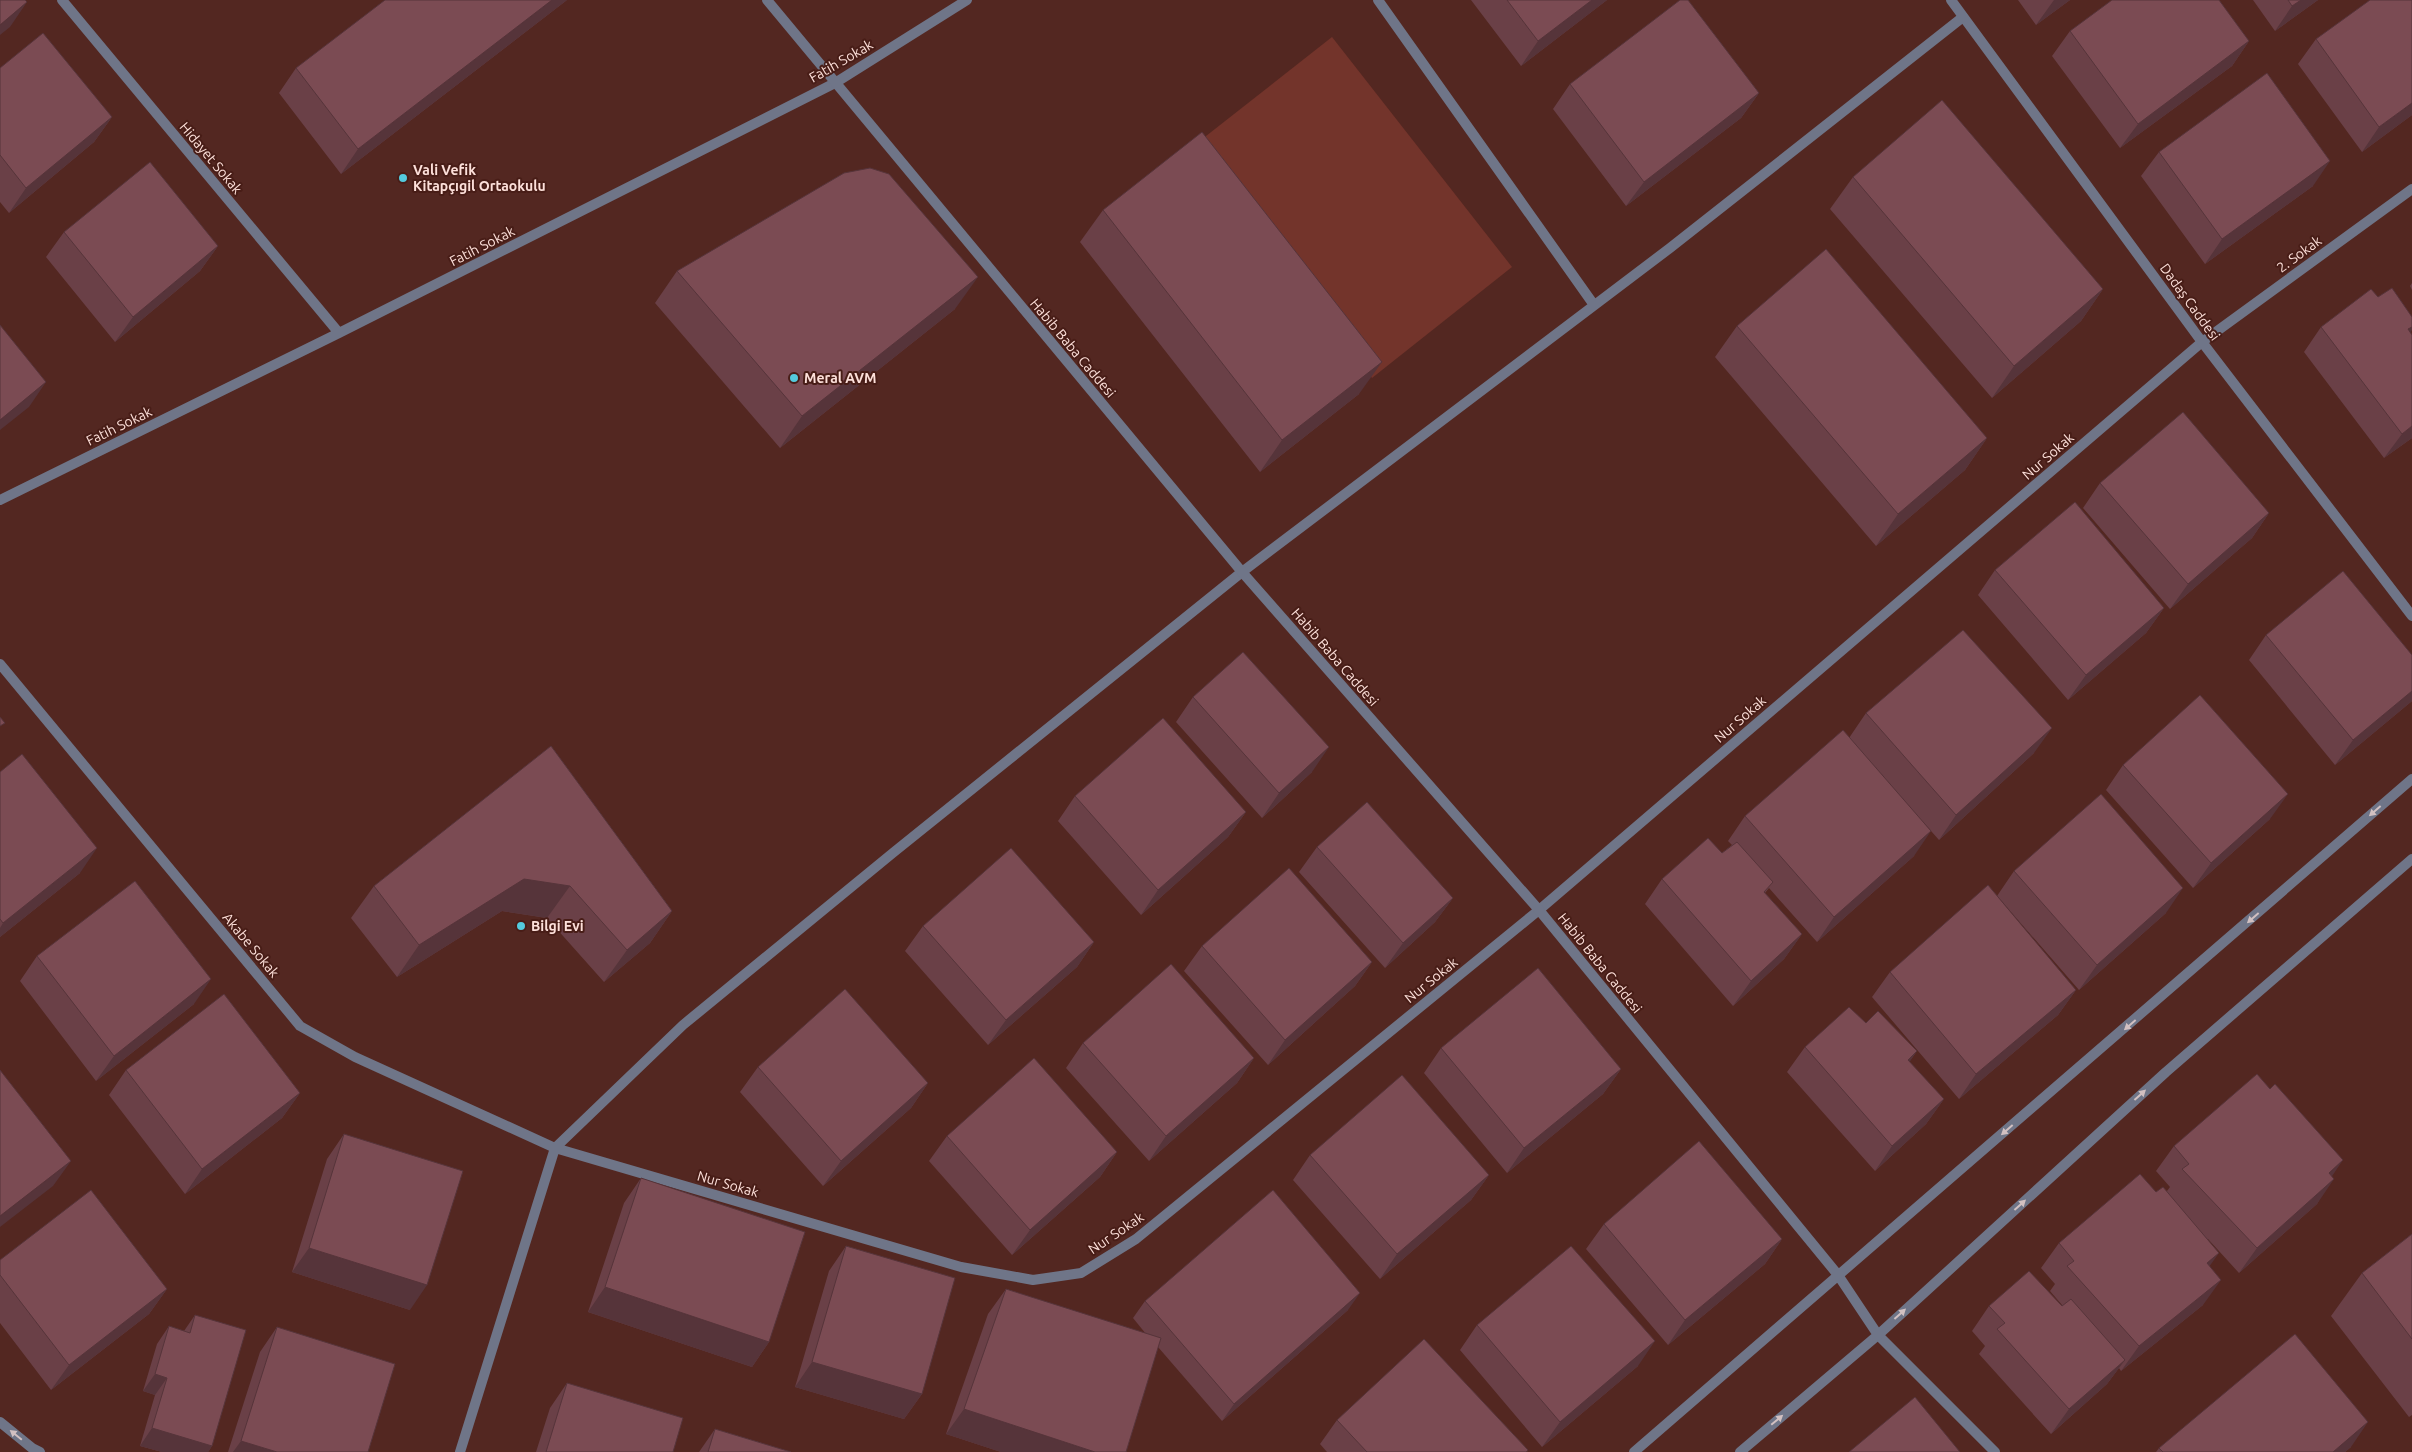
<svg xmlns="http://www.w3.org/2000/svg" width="2412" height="1452" font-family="Ubuntu,sans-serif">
<rect width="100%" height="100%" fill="#532721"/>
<path fill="#73342b" d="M 1332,37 L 1512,267 L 1372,378 L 1192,147 Z"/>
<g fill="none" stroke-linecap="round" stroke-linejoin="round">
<path stroke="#6f7588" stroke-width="10" d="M 62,0 L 339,333
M 1378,0 L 1594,305
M 0,500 L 339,333 L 835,83 L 967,0
M 0,664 L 300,1026 L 355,1057 L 555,1148 L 961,1267 L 1033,1280 L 1081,1273 L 1136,1239 L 1539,910 L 2202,342 L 2412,189
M 1878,1335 L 1995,1452
M 460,1452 L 555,1148 L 683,1025 L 894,852 L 1242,572 L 1670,248 L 1963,17"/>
<path stroke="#6f7588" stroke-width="10" d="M 767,0 L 1242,572 L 1539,910 L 1838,1275 L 1878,1335
M 1951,0 L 2202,342 L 2412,616
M 0,1422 L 32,1448 L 40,1452
M 1634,1452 L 2412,779
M 1740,1452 L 1878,1335 L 2166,1072 L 2412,859"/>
</g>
<path fill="#6a4047" d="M 567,0 L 341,174 L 279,93 L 296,68 Z
M 1471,0 L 1607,0 L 1521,66 Z
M 2018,0 L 2070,0 L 2036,25 Z
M 2253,0 L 2318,0 L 2275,31 Z
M 2070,31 L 2249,41 L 2232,66 L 2120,148 L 2052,56 Z
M 2316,39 L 2412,115 L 2362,152 L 2298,64 Z
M 0,68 L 112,117 L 94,142 L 9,213 L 0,202 Z
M 1570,84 L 1759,93 L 1741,118 L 1626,206 L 1553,109 Z
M 2159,152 L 2313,186 L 2205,264 L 2141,176 Z
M 1853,177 L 2103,289 L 2081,321 L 1992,398 L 1830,209 Z
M 1103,210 L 1359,394 L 1260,472 L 1080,242 Z
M 64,232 L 218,246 L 200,271 L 115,342 L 46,257 Z
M 677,271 L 955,309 L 780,448 L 655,303 Z
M 2412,283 L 2412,290 L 2410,286 Z
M 1737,326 L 1987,438 L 1965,470 L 1876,546 L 1715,357 Z
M 2321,327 L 2410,333 L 2412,438 L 2384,458 L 2304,352 Z
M 2100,483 L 2269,513 L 2252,538 L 2170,609 L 2083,508 Z
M 1995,570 L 2164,608 L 2146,633 L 2068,700 L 1978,595 Z
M 2266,635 L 2412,655 L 2412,701 L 2335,765 L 2249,660 Z
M 1193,697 L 1312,772 L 1262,818 L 1176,722 Z
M 1866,713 L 2034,753 L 1939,840 L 1924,823 L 1914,856 L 1817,942 L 1769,888 L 1765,893 L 1802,934 L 1784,959 L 1733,1006 L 1645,904 L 1662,879 L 1722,853 L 1732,845 L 1728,841 L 1745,816 L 1849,738 Z
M 551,746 L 672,911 L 650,943 L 604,982 L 547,918 L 502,911 L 397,977 L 351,918 L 374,886 Z
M 2123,765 L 2270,819 L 2193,888 L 2106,790 Z
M 0,772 L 80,873 L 0,937 Z
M 1075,796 L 1246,812 L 1228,837 L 1141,915 L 1058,821 Z
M 1317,847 L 1453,898 L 1435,922 L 1385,968 L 1299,872 Z
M 2014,871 L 2166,913 L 2079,990 L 1997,896 Z
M 923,926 L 1094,942 L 1077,967 L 988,1045 L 905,951 Z
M 1202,946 L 1372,962 L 1355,986 L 1268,1065 L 1184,971 Z
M 37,956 L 194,1004 L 96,1081 L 20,981 Z
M 1890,972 L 2076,990 L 2058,1015 L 1959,1099 L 1872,997 Z
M 1866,1023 L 1917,1051 L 1909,1062 L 1944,1099 L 1926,1124 L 1875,1171 L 1787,1072 L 1805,1047 Z
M 1083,1043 L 1254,1058 L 1237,1083 L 1149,1161 L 1066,1068 Z
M 1441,1048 L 1621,1069 L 1603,1094 L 1507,1173 L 1424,1073 Z
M 758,1067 L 928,1083 L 911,1108 L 823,1186 L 740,1092 Z
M 126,1070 L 300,1093 L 282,1118 L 185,1194 L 109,1095 Z
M 344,1134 L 410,1310 L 292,1272 L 327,1159 Z
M 947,1136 L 1117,1152 L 1100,1177 L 1012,1255 L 929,1161 Z
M 2174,1146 L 2332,1177 L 2317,1204 L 2239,1273 L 2208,1239 L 2209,1266 L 2203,1305 L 2121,1371 L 2119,1368 L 2107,1384 L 2051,1434 L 1979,1354 L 1985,1346 L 1972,1331 L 1989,1306 L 2062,1305 L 2050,1291 L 2055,1284 L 2041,1268 L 2059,1243 L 2156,1192 L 2167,1191 L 2170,1187 L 2156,1171 Z
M 1310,1155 L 1489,1175 L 1471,1200 L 1380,1279 L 1293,1180 Z
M 641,1178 L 769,1342 L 752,1367 L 588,1312 L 624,1203 Z
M 1604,1224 L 1782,1239 L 1765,1264 L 1668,1345 L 1586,1249 Z
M 2412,1234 L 2412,1415 L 2409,1417 L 2331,1316 L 2362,1273 Z
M 846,1246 L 922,1394 L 904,1419 L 795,1387 L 829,1271 Z
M 0,1260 L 167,1289 L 149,1314 L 51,1390 L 0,1323 Z
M 1006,1289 L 1146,1334 L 1133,1318 L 1145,1301 L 1348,1310 L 1222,1421 L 1158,1347 L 1126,1452 L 1001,1452 L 946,1434 L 988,1314 Z
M 195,1315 L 212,1446 L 208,1452 L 162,1452 L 140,1446 L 155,1395 L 143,1391 L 157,1344 L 169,1326 L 184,1331 Z
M 1477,1325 L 1638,1366 L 1542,1447 L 1460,1350 Z
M 277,1327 L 368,1452 L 228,1452 L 260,1352 Z
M 567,1383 L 673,1452 L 536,1452 L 550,1408 Z
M 1337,1420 L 1528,1450 L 1527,1452 L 1327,1452 L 1320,1444 Z
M 715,1429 L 791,1452 L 699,1452 Z
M 2351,1447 L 2345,1452 L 2156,1452 L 2159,1448 Z"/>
<path fill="#56343a" d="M 552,0 L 567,0 L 341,174 L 358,149 Z
M 1592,0 L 1607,0 L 1521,66 L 1538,41 Z
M 2054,0 L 2070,0 L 2036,25 Z
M 2301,0 L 2318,0 L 2275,31 L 2292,6 Z
M 27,2 L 10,27 L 0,35 L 0,25 Z
M 2249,41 L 2232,66 L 2120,148 L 2138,124 Z
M 1759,93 L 1741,118 L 1626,206 L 1644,182 Z
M 2412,103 L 2412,115 L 2362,152 L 2379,127 Z
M 112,117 L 94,142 L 9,213 L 26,188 Z
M 2330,161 L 2313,186 L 2205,264 L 2222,239 Z
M 218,246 L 200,271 L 115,342 L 133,317 Z
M 978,277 L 955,309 L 780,448 L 802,416 Z
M 2103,289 L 2081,321 L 1992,398 L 2014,366 Z
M 2412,327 L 2412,330 L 2399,349 L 2408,329 Z
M 1382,362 L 1359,394 L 1260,472 L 1282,440 Z
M 46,382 L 29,407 L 0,430 L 0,420 Z
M 2412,426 L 2412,438 L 2384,458 L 2402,434 Z
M 1987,438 L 1965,470 L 1876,546 L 1898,514 Z
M 2269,513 L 2252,538 L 2170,609 L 2188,584 Z
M 2164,608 L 2146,633 L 2068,700 L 2086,675 Z
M 2412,691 L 2412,701 L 2335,765 L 2353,740 Z
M 2052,728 L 2034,753 L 1939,840 L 1956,815 Z
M 1329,747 L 1312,772 L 1262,818 L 1279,793 Z
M 2288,794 L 2270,819 L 2193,888 L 2211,863 Z
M 1246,812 L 1228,837 L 1141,915 L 1158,890 Z
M 1931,831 L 1914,856 L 1817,942 L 1834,917 Z
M 97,848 L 80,873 L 0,937 L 0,928 L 3,923 Z
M 524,879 L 570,886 L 547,918 L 502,911 L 397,977 L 419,945 Z
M 2183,888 L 2166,913 L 2079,990 L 2097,965 Z
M 1453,898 L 1435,922 L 1385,968 L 1403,943 Z
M 672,911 L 650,943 L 604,982 L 627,950 Z
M 1802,934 L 1784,959 L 1733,1006 L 1751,981 Z
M 1094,942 L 1077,967 L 988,1045 L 1006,1020 Z
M 1372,962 L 1355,986 L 1268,1065 L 1285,1040 Z
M 211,979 L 194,1004 L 96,1081 L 114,1056 Z
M 2076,990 L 2058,1015 L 1959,1099 L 1976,1074 Z
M 1917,1051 L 1900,1076 L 1908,1060 Z
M 1254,1058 L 1237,1083 L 1149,1161 L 1166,1136 Z
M 1621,1069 L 1603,1094 L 1507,1173 L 1524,1148 Z
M 928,1083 L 911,1108 L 823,1186 L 841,1161 Z
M 300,1093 L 282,1118 L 185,1194 L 202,1169 Z
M 1944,1099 L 1926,1124 L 1875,1171 L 1892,1146 Z
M 1117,1152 L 1100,1177 L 1012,1255 L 1030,1230 Z
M 2343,1160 L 2326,1185 L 2329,1173 Z
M 71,1161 L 53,1186 L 0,1227 L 0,1216 Z
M 1489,1175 L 1471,1200 L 1380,1279 L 1397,1254 Z
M 2334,1179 L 2317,1204 L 2239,1273 L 2257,1248 Z
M 1782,1239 L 1765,1264 L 1668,1345 L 1685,1320 Z
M 309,1248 L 427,1285 L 410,1310 L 292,1272 Z
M 2219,1253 L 2201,1278 L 2207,1263 Z
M 2221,1280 L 2203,1305 L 2121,1371 L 2139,1346 Z
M 605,1287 L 769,1342 L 752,1367 L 588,1312 Z
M 167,1289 L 149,1314 L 51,1390 L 69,1365 Z
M 1360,1293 L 1348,1310 L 1222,1421 L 1234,1404 Z
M 1655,1341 L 1638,1366 L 1542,1447 L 1560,1422 Z
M 2125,1360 L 2107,1384 L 2051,1434 L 2069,1409 Z
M 812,1362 L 922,1394 L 904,1419 L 795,1387 Z
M 155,1374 L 167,1378 L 155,1395 L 143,1391 Z
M 964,1409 L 1095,1452 L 1001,1452 L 946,1434 Z
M 2368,1422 L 2351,1447 L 2345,1452 L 2333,1452 Z
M 152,1428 L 212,1446 L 208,1452 L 162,1452 L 140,1446 Z
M 241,1441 L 277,1452 L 233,1452 Z"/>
<path fill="#7b4b53" stroke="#56343a" d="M 0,0 L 25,0 L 27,2 L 0,25 Z
M 385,0 L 552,0 L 358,149 L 296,68 Z
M 1507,0 L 1592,0 L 1538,41 Z
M 1680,0 L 1688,0 L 1759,93 L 1644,182 L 1570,84 Z
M 2112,0 L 2219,0 L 2249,41 L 2138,124 L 2070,31 Z
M 2288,0 L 2301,0 L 2292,6 Z
M 2370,0 L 2412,0 L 2412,103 L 2379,127 L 2316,39 Z
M 43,33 L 112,117 L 26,188 L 0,155 L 0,68 Z
M 2267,73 L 2330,161 L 2222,239 L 2159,152 Z
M 1942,100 L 2103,289 L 2014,366 L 1853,177 Z
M 1202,132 L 1382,362 L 1282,440 L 1103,210 Z
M 150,162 L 218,246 L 133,317 L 64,232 Z
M 870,168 L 889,174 L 978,277 L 802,416 L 677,271 L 844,173 Z
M 1826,249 L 1987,438 L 1898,514 L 1737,326 Z
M 2392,288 L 2412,317 L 2412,327 L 2408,329 L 2412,335 L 2412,426 L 2402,434 L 2321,327 L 2371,289 L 2378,297 Z
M 0,325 L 46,382 L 0,420 Z
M 2183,412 L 2269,513 L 2188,584 L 2100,483 Z
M 2075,502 L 2164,608 L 2086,675 L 1995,570 Z
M 2343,571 L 2412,655 L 2412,691 L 2353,740 L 2266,635 Z
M 1963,630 L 2052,728 L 1956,815 L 1866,713 Z
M 1243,652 L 1329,747 L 1279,793 L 1193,697 Z
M 2200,695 L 2288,794 L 2211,863 L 2123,765 Z
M 0,717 L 5,723 L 0,726 Z
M 1163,718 L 1246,812 L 1158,890 L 1075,796 Z
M 1843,730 L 1931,831 L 1834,917 L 1745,816 Z
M 551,746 L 672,911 L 627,950 L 570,886 L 524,879 L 419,945 L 374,886 Z
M 22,754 L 97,848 L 3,923 L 0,919 L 0,772 Z
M 2101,794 L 2183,888 L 2097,965 L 2014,871 Z
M 1367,802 L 1453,898 L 1403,943 L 1317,847 Z
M 1708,838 L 1722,853 L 1737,842 L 1773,882 L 1764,892 L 1802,934 L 1751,981 L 1662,879 Z
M 1011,848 L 1094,942 L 1006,1020 L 923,926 Z
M 1289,868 L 1372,962 L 1285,1040 L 1202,946 Z
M 135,881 L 211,979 L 114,1056 L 37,956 Z
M 1988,885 L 2076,990 L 1976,1074 L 1890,972 Z
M 1171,964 L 1254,1058 L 1166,1136 L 1083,1043 Z
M 1538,968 L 1621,1069 L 1524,1148 L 1441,1048 Z
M 845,989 L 928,1083 L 841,1161 L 758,1067 Z
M 224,994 L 300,1093 L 202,1169 L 126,1070 Z
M 1849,1007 L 1866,1023 L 1878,1011 L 1917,1051 L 1908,1060 L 1944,1099 L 1892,1146 L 1805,1047 Z
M 1034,1058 L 1117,1152 L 1030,1230 L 947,1136 Z
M 0,1070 L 71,1161 L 0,1216 Z
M 2257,1074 L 2270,1089 L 2275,1084 L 2343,1160 L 2329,1173 L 2334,1179 L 2257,1248 L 2182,1169 L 2189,1164 L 2174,1146 Z
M 1402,1075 L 1489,1175 L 1397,1254 L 1310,1155 Z
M 344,1134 L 463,1171 L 427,1285 L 309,1248 Z
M 1699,1141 L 1782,1239 L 1685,1320 L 1604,1224 Z
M 2140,1174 L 2156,1192 L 2163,1187 L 2219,1253 L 2207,1263 L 2221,1280 L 2139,1346 L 2067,1266 L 2074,1261 L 2059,1243 Z
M 641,1178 L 805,1232 L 769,1342 L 605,1287 Z
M 91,1190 L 167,1289 L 69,1365 L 0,1275 L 0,1260 Z
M 1273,1190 L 1360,1293 L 1234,1404 L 1145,1301 Z
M 2412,1234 L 2412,1339 L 2362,1273 Z
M 846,1246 L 955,1278 L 922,1394 L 812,1362 Z
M 1571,1246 L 1655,1341 L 1560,1422 L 1477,1325 Z
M 2029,1271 L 2062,1306 L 2071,1299 L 2125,1360 L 2069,1409 L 1997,1329 L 2005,1323 L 1989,1306 Z
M 1006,1289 L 1161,1338 L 1126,1452 L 1095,1452 L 964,1409 Z
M 195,1315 L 246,1330 L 212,1446 L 152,1428 L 167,1378 L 155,1374 L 169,1326 L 190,1333 Z
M 277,1327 L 395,1364 L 368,1452 L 277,1452 L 241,1441 Z
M 2295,1334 L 2368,1422 L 2333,1452 L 2163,1452 L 2159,1448 Z
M 1424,1339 L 1528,1450 L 1526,1452 L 1367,1452 L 1337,1420 Z
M 567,1383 L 683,1418 L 673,1452 L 546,1452 Z
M 1915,1397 L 1960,1452 L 1849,1452 Z
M 715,1429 L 791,1452 L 708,1452 Z"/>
<defs><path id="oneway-solid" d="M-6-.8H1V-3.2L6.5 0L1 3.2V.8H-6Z" transform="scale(1.25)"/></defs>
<g fill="#d2c0c1">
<use href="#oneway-solid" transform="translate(2375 811) rotate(139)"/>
<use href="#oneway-solid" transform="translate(2253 918) rotate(139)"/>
<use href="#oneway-solid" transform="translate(2130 1025) rotate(139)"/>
<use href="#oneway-solid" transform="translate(2140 1095) rotate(-42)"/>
<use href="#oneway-solid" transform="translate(2007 1130) rotate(139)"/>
<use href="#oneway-solid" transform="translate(2020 1205) rotate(-42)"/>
<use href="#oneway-solid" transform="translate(1900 1314) rotate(-42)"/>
<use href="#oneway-solid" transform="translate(1777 1420) rotate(-40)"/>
<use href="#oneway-solid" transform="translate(16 1435) rotate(-141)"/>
</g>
<g fill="#54cadd" stroke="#481d17" stroke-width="2">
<circle cx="403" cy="178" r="5"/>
<circle cx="794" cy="378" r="5"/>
<circle cx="521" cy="926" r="5"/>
</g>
<g text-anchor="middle" stroke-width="4" stroke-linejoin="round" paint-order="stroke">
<g font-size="14" fill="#fde0da" stroke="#481d17">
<text transform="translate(841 61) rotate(-30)" y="5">Fatih Sokak</text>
<text transform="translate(211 158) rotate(50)" y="5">Hidayet Sokak</text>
<text transform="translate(482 246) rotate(-27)" y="5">Fatih Sokak</text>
<text transform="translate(2299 254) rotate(-36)" y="5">2. Sokak</text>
<text transform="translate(2190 302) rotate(54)" y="5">Dadaş Caddesi</text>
<text transform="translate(1073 348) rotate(50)" y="5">Habib Baba Caddesi</text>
<text transform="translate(119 426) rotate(-26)" y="5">Fatih Sokak</text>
<text transform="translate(2048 456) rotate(-41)" y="5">Nur Sokak</text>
<text transform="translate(1335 657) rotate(49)" y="5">Habib Baba Caddesi</text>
<text transform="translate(1740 719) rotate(-41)" y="5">Nur Sokak</text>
<text transform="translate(251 945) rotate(50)" y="5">Akabe Sokak</text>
<text transform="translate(1600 963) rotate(51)" y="5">Habib Baba Caddesi</text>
<text transform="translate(1431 980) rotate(-39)" y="5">Nur Sokak</text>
<text transform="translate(728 1184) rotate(16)" y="5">Nur Sokak</text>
<text transform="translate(1116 1233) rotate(-34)" y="5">Nur Sokak</text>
</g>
<g font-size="14" font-weight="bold" fill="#fde0da" stroke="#481d17" text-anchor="start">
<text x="413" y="175">Vali Vefik<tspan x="413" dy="16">Kitapçıgil Ortaokulu</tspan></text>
<text x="804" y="383">Meral AVM</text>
<text x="531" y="931">Bilgi Evi</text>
</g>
</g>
</svg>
